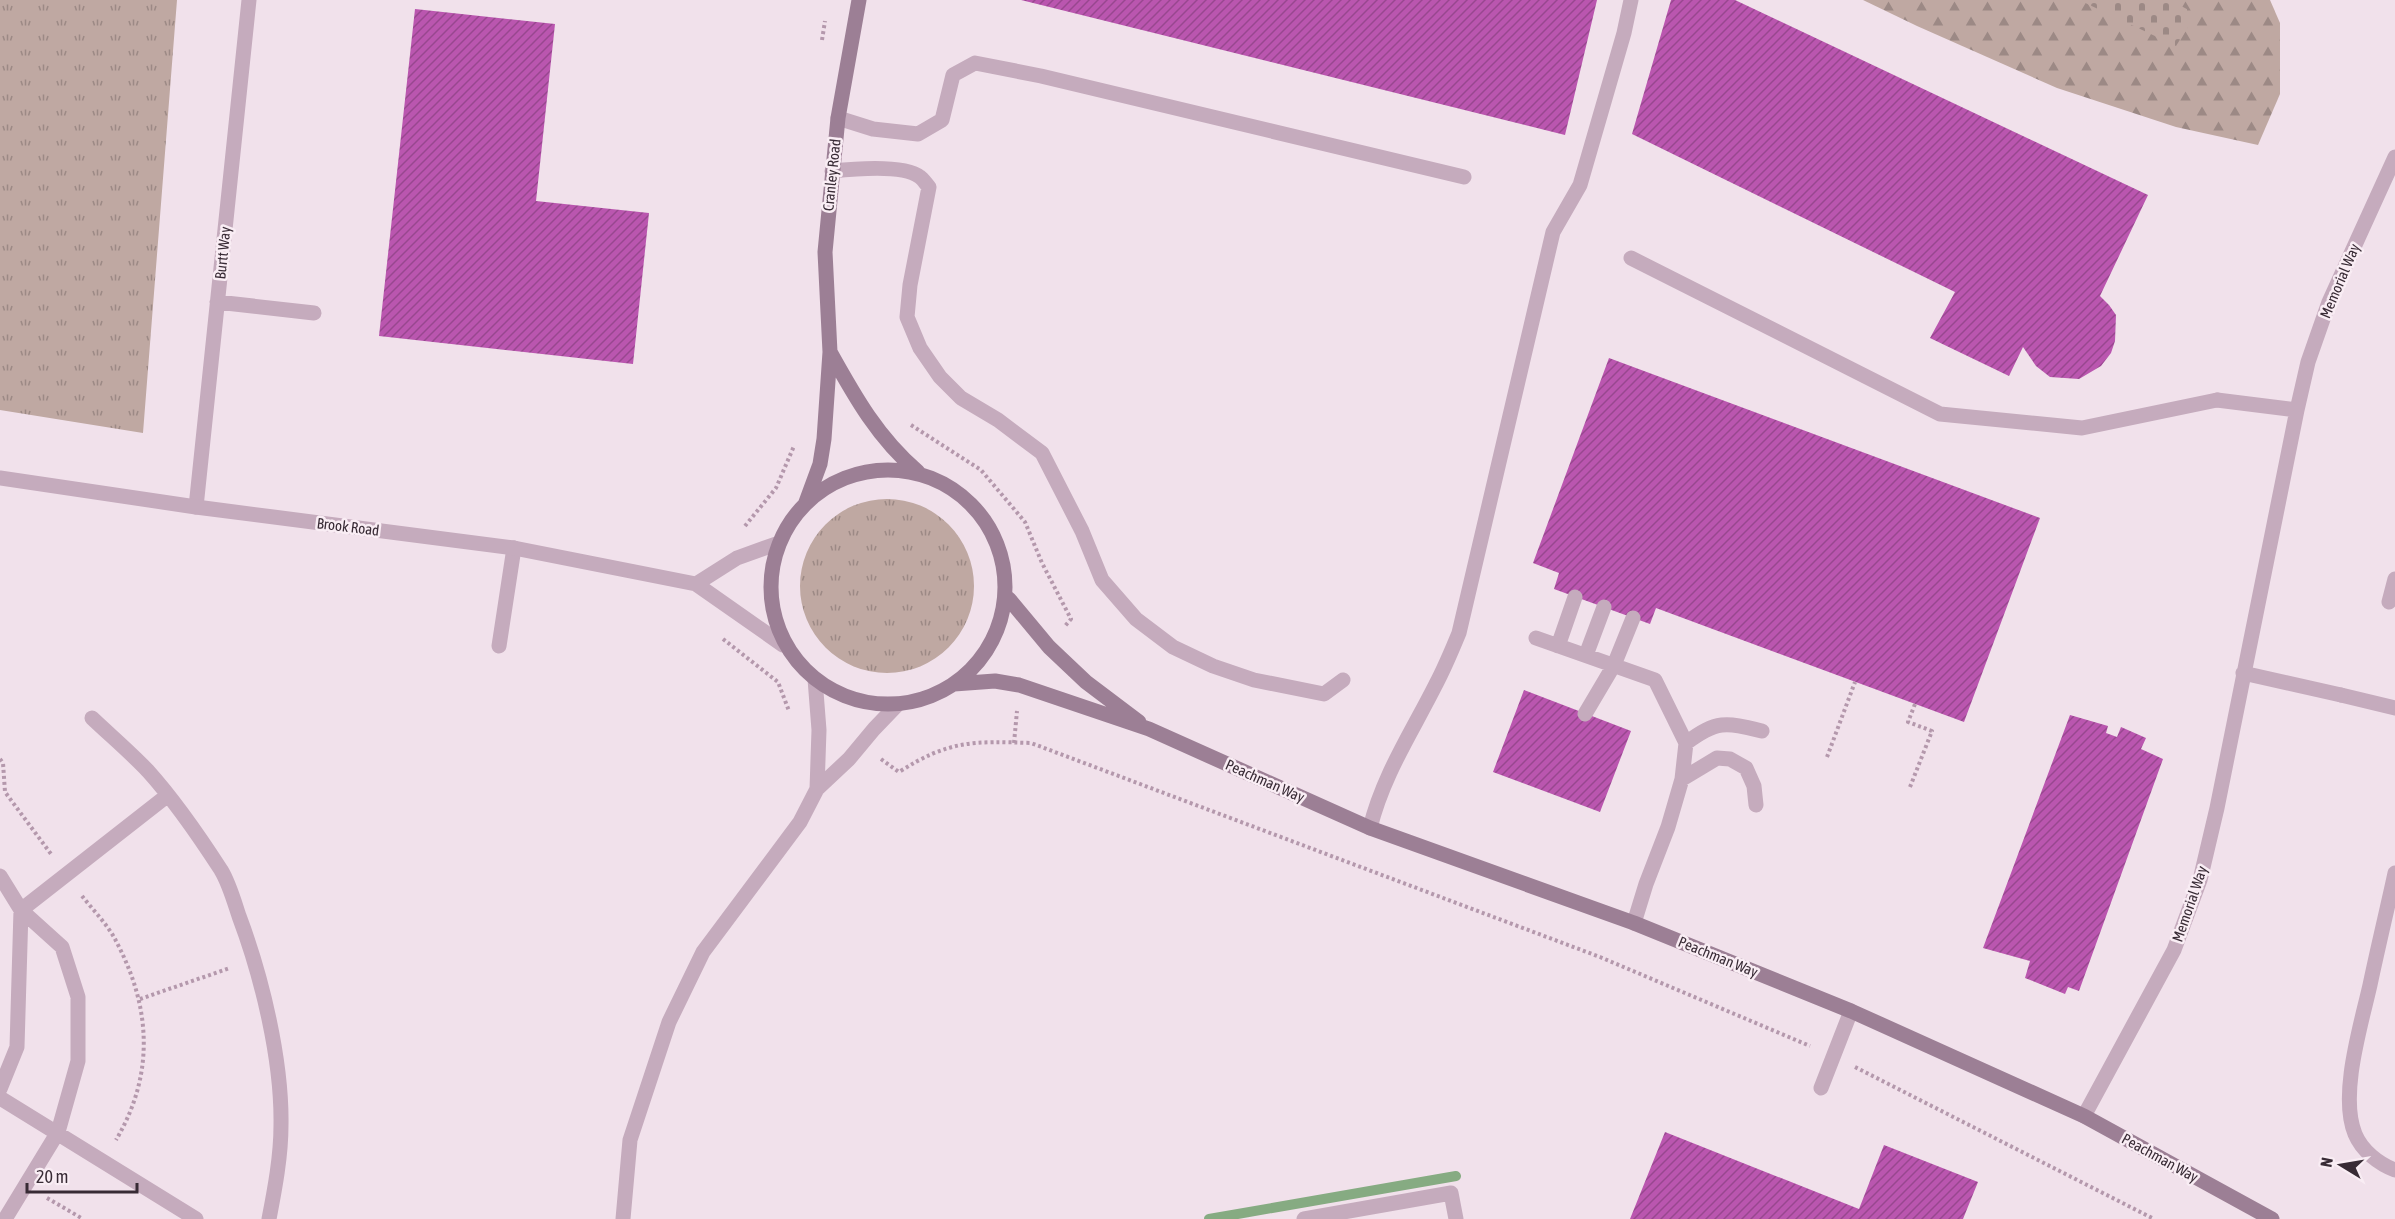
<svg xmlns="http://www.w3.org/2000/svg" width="2395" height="1219" font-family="'Asap Condensed',sans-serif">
<defs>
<pattern id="grass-tufts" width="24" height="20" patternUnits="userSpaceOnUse" patternTransform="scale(1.5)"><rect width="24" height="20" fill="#bfa8a2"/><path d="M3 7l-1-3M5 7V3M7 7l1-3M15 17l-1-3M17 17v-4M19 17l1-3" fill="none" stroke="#9c8985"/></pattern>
<pattern id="forest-firs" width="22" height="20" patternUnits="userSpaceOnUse" patternTransform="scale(1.5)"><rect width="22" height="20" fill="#bfa8a2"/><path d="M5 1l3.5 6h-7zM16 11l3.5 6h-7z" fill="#9c8985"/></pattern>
<pattern id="cemetery-stones" width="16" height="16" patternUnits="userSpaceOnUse" patternTransform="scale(1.5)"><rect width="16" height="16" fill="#bfa8a2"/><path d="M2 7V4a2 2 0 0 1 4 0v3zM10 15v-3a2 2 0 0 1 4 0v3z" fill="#9c8985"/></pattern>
<pattern id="building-hatch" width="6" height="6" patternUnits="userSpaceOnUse" patternTransform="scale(1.5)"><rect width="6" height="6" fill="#ba56af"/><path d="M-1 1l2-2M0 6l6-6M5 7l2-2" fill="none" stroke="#98478f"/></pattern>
</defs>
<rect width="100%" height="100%" fill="#f1e1eb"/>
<path fill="url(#grass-tufts)" d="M 0,0 L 177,0 L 143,433 L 0,410 Z
M800 586a87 87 0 1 1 174 0a87 87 0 1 1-174 0Z"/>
<path fill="url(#forest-firs)" d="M 1863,0 L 2270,0 L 2280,23 L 2280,94 L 2258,145 L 2176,127 L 2057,88 L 1917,26 Z"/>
<path fill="url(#cemetery-stones)" d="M 2079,0 L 2170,0 L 2196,14 L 2176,46 Z"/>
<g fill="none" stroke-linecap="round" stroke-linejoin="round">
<path stroke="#86ab82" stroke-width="10" d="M 1209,1219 L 1456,1176"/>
</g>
<path fill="url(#building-hatch)" d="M 1021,0 L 1597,0 L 1565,135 Z
M 1671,0 L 1735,0 L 2148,195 L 2100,296 L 2109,305 L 2116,315 L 2115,341 L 2111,353 L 2101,366 L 2079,379 L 2050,377 L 2036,366 L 2023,347 L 2009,376 L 1930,338 L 1955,292 L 1632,134 Z
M 415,9 L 555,24 L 536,201 L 649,213 L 633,364 L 379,336 Z
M 1609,358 L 2040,518 L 1964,722 L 1656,608 L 1650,624 L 1554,589 L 1559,573 L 1533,563 Z
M 1524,690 L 1631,731 L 1600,812 L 1493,772 Z
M 2070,715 L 2108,726 L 2106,733 L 2117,737 L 2121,727 L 2146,738 L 2141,749 L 2163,759 L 2079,991 L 2068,987 L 2065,994 L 2025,978 L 2030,961 L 1983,948 Z
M 1665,1132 L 1859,1209 L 1884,1145 L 1978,1182 L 1963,1219 L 1630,1219 Z"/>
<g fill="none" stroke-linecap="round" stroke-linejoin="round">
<path stroke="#b498ac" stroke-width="4" stroke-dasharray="3 3" stroke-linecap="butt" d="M 822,40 L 825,21
M 911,425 L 981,470 L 1025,522 L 1042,563 L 1071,619 L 1065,626
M 745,526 L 776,488 L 794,446
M 723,639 L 778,682 L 789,711
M 1014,743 L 1017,711
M 1827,757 L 1855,682
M 0,759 L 3,763 L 5,792 L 51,854
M 881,759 L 899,772 C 949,740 974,741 1031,743 L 1600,957 L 1810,1046
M 1910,787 L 1932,731 L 1908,722 L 1915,704
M 82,896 C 93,910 108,925 116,941 C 151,1007 155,1074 116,1140
M 140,999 L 230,968
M 1855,1067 L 2154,1219
M 47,1198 L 83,1219"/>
<path stroke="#c5abbd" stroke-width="15" d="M 838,118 L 873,129 L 918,134 L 942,120 L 953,75 L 975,63 L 1041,76 L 1464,177
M 832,171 C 851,169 904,164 920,177 C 923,179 926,184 929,187 L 910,285 L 907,317 L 920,348 L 940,377 L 961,398 L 998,420 L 1042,453 L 1082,531 L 1102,580 L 1136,619 L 1173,647 L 1213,666 L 1254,680 L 1324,694 L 1343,680
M 1631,258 L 1940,414 L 2082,428 L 2217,400
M 217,302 L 314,313
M 196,507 L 249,0
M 2389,602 L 2395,579
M 1536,638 L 1655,680 L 1686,743
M 499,646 L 514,548
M 1558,646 L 1575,597
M 1586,655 L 1604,607
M 815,679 L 819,730 L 817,789
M 2341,695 L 2395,708
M 1585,714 L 1614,665 L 1633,618
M 92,718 C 111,736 131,753 148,771 C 175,801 199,836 221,870 C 229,883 234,901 239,916 C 262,977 282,1060 281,1125 C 281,1156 275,1188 269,1219
M 1682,779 L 1717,758 L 1730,759 L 1746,768 L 1754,786 L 1756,805
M 1370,828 C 1383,775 1412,732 1436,684 C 1445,667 1452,650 1459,633 L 1553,232 L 1580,185 L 1624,33 L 1631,0
M 2395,873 C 2387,910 2378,947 2370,985 C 2361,1025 2339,1095 2355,1134 C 2362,1151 2379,1164 2395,1170
M 0,876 L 21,910 L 62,947 L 78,997 L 78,1061 L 58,1132 L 5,1219
M 1634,923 L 1646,884 L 1668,827 L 1682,779 L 1686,743 C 1717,720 1725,722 1762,731
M 0,1089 L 17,1047 L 21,910 L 168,795
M 0,1098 L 196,1219
M 623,1219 L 630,1140 L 669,1022 L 703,952 L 800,822 L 817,789 L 849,759 L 874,729 L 898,704
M 1304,1219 L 1451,1193 L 1456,1219"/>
<path stroke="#c5abbd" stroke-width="15" d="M 2217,400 L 2297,410
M 0,478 L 196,507 L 514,548 L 696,584 L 783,645
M 696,584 L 737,558 L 776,544
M 2243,673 L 2341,695
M 1821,1088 L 1851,1011
M 2084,1116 L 2174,950 L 2200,880 L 2217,808 L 2297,410 L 2308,362 L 2329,302 L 2395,157"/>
<path stroke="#9c7f95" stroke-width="15" d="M 830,352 C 855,397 878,438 918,472
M771 587a117 117 0 1 1 234 0a117 117 0 1 1-234 0Z
M 806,502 L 820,464 L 824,439 L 830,352 L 825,252 L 838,118 L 859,0
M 1009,599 L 1049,647 L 1086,682 L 1139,722
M 954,684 L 995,681 L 1019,685 L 1149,729 L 1370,828 L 1634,923 L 1851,1011 L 2084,1116 L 2272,1219"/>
</g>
<g text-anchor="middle" stroke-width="5" stroke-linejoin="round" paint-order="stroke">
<g font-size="15" fill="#382b35" stroke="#f9edf4">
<text transform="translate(832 175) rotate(-84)" y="5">Cranley Road</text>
<text transform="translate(223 253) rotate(-84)" y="5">Burtt Way</text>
<text transform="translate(2340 281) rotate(-67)" y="5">Memorial Way</text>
<text transform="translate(348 527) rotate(7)" y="5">Brook Road</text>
<text transform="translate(1265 781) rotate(24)" y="5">Peachman Way</text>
<text transform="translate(2190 904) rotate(-71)" y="5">Memorial Way</text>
<text transform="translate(1718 957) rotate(22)" y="5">Peachman Way</text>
<text transform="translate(2160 1158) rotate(29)" y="5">Peachman Way</text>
</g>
</g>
<g transform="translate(2341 1165) rotate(281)" stroke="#f9edf4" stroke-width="4.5" paint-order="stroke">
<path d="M0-4.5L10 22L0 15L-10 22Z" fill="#382b35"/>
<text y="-9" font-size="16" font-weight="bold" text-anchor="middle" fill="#382b35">N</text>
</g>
<path d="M27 1183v9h110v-9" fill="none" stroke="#382b35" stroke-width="3"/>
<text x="36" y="1183" font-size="18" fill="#382b35" stroke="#f9edf4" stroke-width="4.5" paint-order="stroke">20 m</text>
</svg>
